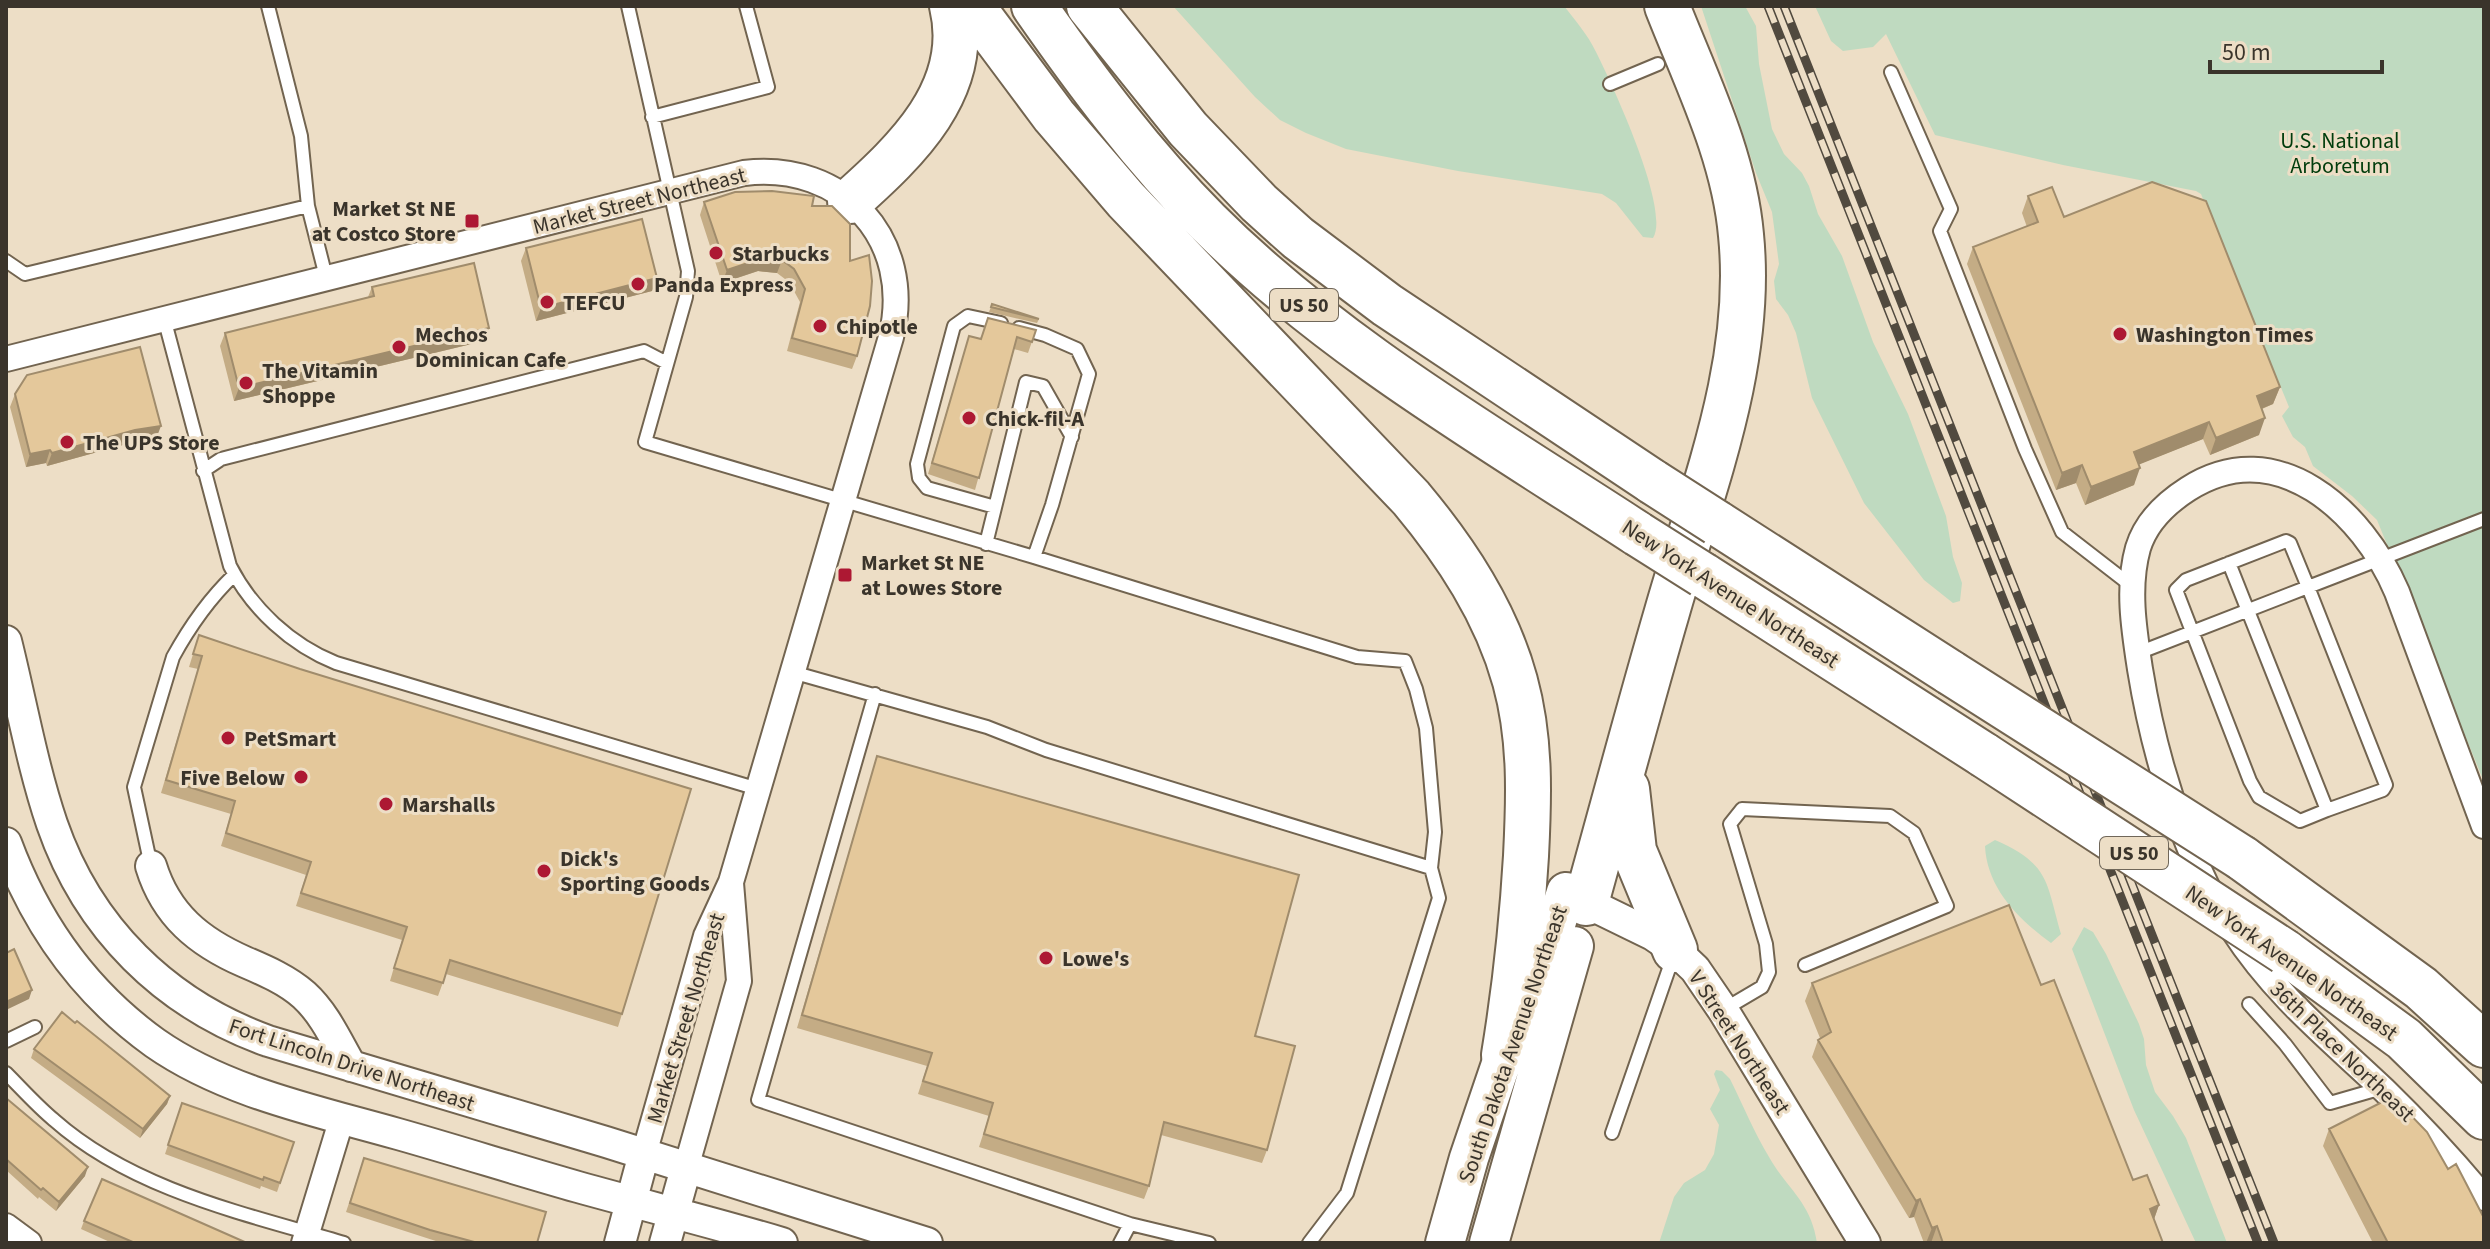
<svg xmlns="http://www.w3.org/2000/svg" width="2490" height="1249" font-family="'Source Sans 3',sans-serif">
<rect width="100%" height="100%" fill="#eddec6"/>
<path fill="#bfdac0" d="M 1173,6 L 1564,6 C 1575,20 1588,35 1596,52 C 1612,84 1671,210 1653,238 L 1643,237 L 1616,203 L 1602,194 L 1458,171 L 1346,149 L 1306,133 L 1280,120 L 1255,97 Z
M 1701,6 L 1745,6 L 1756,26 L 1759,64 L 1772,129 L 1784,154 L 1802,173 L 1809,186 L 1818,214 L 1842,256 L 1873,342 L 1908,414 L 1946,516 L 1953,557 L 1962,583 L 1960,601 L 1953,603 L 1924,580 L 1864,503 L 1812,398 L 1796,333 L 1788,315 L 1776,299 L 1774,281 L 1779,264 L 1772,212 L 1756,173 Z
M 1815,6 L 2484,6 L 2484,782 L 2377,520 L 2352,496 L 2313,466 L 2305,447 L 2293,437 L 2282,416 L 2289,407 L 2201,194 L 2196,191 L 2063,165 L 1935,135 L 1886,34 L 1873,47 L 1843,51 L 1831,41 Z
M 1995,840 C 2050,864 2046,882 2061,934 L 2051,943 C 2018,919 1987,888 1985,846 Z
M 2084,927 L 2093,932 L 2106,954 L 2139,1024 L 2144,1039 L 2146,1065 L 2155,1092 L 2173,1116 L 2186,1138 L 2227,1243 L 2196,1243 L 2134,1110 L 2072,949 Z
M 1716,1070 L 1722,1071 L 1730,1079 C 1743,1105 1754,1132 1769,1157 C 1787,1189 1811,1202 1817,1243 L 1659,1243 L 1674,1197 L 1684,1183 L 1705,1170 L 1714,1154 L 1719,1125 L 1710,1109 L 1720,1090 L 1714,1074 Z"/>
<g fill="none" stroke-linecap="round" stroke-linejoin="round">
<defs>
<path id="service" d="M 268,6 L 301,136 L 308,206 L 326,277
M 628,6 L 688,271 L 686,297 L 645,442 L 1034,557 L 1357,657 L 1405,661 L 1416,689 L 1426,728 L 1435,832 L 1431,868 L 1439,898 L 1347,1193 L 1309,1243
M 1891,72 L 1951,209 L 1940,231 L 2025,449 L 2062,532 L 2133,587
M 1610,84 L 1658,64
M 652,117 L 768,87 L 746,6
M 6,261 L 25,274 L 308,206
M 164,318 L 230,566 C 252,609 291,645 336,663 L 758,789
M 1019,328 L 1045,335 L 1077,349 L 1089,374 L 1052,505 L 1034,557
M 203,471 L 221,459 L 644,351 L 667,363
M 995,507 L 927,488 L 919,478 L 917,464 L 954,326 L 968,316 L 1001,323
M 986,544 L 1026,382 L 1043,386 L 1072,437
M 2138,653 C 2194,631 2251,609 2308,587 L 2290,543 L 2286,541 L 2186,580 L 2176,590 L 2250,781 L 2259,797 L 2300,821 L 2327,810 L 2229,563
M 792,672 L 987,727 L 1046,750 L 1431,868
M 875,694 L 758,1100 L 1130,1224 L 1209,1243
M 2327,810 L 2383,790 L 2386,785 L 2308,587 L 2484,519
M 151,866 L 134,787 L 173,657 C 190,626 209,599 234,575
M 2249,1004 L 2285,1044 L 2330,1103 L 2382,1088
M 1723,1010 L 1762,987 L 1769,972 L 1766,944 L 1730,824 L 1742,809 L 1890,816 L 1914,833 L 1947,906 L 1805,965
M 6,1041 L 35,1027
M 6,1073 C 22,1089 37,1106 54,1120 C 133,1190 246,1214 344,1243
M 1612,1133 L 1673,957
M 1120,1243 L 1130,1224"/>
<path id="minor" d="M 6,359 L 744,173 C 843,161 915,240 891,337 L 731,882 L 706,936 L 644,1154
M 2211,895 C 2175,823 2153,749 2140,669 C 2134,630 2127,587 2138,548 C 2146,522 2166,503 2188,489 C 2277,432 2363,512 2397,592 L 2484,826
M 2233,930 C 2275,995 2328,1037 2384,1090 C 2419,1124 2452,1160 2484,1198
M 686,1168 L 739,981 L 731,883
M 6,1226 L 29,1243
M 304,1243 L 342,1118"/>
<path id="tertiary" d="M 6,641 C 21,701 32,765 52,824 C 88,928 165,1004 268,1041 L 606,1142 L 927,1243
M 6,843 C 36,924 84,992 155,1043 C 225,1092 317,1111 398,1134 C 458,1151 518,1170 578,1187 C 646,1206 715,1223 782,1243
M 151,866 C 166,915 199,942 245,962 C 266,971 287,980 304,995 C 325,1014 337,1042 351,1066
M 1569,894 L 1653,935 L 1675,950 L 1695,969 L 1723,1010 L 1865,1243
M 620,1243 L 644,1154
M 665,1243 L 686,1168"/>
<path id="primary" d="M 1445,1243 L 1469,1158 L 1504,1055 L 1541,973 L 1566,892
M 1489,1243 L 1574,946"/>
<path id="motorway" d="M 972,6 L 1054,116 L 1126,200 L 1411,498 C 1456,552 1496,612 1515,681 C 1531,739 1529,797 1526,856 C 1522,923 1515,988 1504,1055
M 1034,6 C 1087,82 1143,157 1208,222 C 1333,347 1491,438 1638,534
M 1089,6 L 1188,129 L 1259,203 L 1298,238 L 1387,305 L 1653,482
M 850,201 C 906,151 972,89 952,6
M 1717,523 L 1951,673
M 1703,575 L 1984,755
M 1627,789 L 1634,851 L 1675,950
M 2242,858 L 2421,988 L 2484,1045
M 1586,903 C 1613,806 1639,708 1667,612 C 1702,489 1754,365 1741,235 C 1734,155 1696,80 1667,6
M 2285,952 L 2404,1039 L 2484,1117"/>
</defs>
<use href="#service" stroke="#726450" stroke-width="16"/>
<use href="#minor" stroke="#726450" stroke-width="28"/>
<use href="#tertiary" stroke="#726450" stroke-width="34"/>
<use href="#primary" stroke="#726450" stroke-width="42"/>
<use href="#motorway" stroke="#726450" stroke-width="48"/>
<use href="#service" stroke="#fff" stroke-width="12"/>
<use href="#minor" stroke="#fff" stroke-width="24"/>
<use href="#tertiary" stroke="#fff" stroke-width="30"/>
<use href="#primary" stroke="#fff" stroke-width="38"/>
<use href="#motorway" stroke="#fff" stroke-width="44"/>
<defs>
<path id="rail" d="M 1768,6 L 2258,1243
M 1784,6 L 2274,1243"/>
</defs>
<use href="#rail" stroke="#514a3f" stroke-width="9"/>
<use href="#rail" stroke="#eddec6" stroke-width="6" stroke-dasharray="18" stroke-linecap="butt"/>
<defs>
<path id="motorway-bridge" d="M 1653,482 L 1717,523
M 1638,534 L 1703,575
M 1951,673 L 2242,858
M 1984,755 L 2285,952"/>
</defs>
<use href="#motorway-bridge" stroke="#726450" stroke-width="48" stroke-linecap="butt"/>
<use href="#motorway-bridge" stroke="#fff" stroke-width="44"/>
</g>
<path fill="#c4ac85" d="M 2028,196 L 2064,217 L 2280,387 L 2273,404 L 2262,409 L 2259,435 L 2210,455 L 2203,439 L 2139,464 L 2134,485 L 2085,505 L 2076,483 L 2056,490 L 1967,264 L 1973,247 L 2027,227 L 2022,213 Z
M 704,202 L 812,206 L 850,261 L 857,356 L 852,369 L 787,351 L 800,302 L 789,282 L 777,273 L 758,271 L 722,283 L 700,215 Z
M 526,248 L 657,278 L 652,291 L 536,321 L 521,261 Z
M 372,287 L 484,341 L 234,401 L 220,346 L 225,333 L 368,297 Z
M 992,304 L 1039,319 L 1037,323 L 989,312 Z
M 1036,330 L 1028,353 L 1014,349 L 975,490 L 928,474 L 969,336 L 980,339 Z
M 15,394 L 156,439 L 130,443 L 47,466 L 46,463 L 26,467 L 10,407 Z
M 199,635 L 622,1014 L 618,1027 L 446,974 L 438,996 L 390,981 L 402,940 L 296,906 L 306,875 L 221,846 L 231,814 L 161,793 L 198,669 L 189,667 Z
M 877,756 L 1255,1036 L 1267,1150 L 1262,1163 L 1161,1135 L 1149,1186 L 1144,1199 L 979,1147 L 989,1116 L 918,1094 L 927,1066 L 797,1028 Z
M 1812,983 L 2041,985 L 2133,1180 L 2159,1205 L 2154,1219 L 2163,1243 L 1924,1243 L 1914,1217 L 1909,1218 L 1812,1057 L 1818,1040 L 1820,1038 L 1805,1001 Z
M 34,1049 L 170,1096 L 167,1104 L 140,1138 L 31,1058 Z
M 6,1098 L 85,1176 L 56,1211 L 39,1197 L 38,1199 L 6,1170 Z
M 182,1103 L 280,1183 L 277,1192 L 261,1186 L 260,1189 L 165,1154 Z
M 2329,1129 L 2448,1169 L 2484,1243 L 2373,1243 L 2323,1146 Z
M 364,1158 L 537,1243 L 442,1243 L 346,1212 Z
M 84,1221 L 247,1243 L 112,1243 L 81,1229 Z"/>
<path fill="#a08c6c" d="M 763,258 L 782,260 L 777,273 L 758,271 L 722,283 L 727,270 Z
M 657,278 L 652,291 L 536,321 L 541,308 Z
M 489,328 L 484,341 L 234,401 L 239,388 Z
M 2280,387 L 2273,404 L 2251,413 L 2257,396 Z
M 2265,418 L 2259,435 L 2210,455 L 2216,438 Z
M 2209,422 L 2203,439 L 2128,469 L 2134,452 Z
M 161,426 L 156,439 L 130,443 L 47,466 L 52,453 L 135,430 Z
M 50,450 L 46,463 L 26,467 L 30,454 Z
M 2082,465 L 2076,483 L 2056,490 L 2062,473 Z
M 2140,468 L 2134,485 L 2085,505 L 2091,487 Z
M 32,990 L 29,999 L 6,1010 L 6,1002 Z
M 170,1096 L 167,1104 L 140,1138 L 143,1129 Z
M 88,1167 L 85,1176 L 56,1211 L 59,1202 Z
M 1920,1199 L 1914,1217 L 1909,1218 L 1916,1201 Z
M 2159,1205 L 2153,1222 L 2150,1209 Z
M 1937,1226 L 1931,1243 L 1926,1243 L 1932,1228 Z"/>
<path fill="#e4c89b" stroke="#a08c6c" stroke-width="2" d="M 2152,182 L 2206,201 L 2280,387 L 2257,396 L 2265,418 L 2216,438 L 2209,422 L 2134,452 L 2140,468 L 2091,487 L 2082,465 L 2062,473 L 1973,247 L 2038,222 L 2028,196 L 2052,187 L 2064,217 Z
M 772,191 L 814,196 L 812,206 L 832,206 L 850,224 L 850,261 L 869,255 L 872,281 L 870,306 L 857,356 L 792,338 L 805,289 L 794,269 L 782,260 L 763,258 L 727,270 L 704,202 L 735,192 Z
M 642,219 L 657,278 L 541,308 L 526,248 Z
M 474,263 L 489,328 L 239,388 L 225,333 L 374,296 L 372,287 Z
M 992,304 L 1039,319 L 991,307 Z
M 988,318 L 1036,330 L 1032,342 L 1017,337 L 979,478 L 932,463 L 969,336 L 981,339 Z
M 140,347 L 161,426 L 135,430 L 52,453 L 50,450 L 30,454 L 15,394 L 27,375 Z
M 199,635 L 300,669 L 691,789 L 622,1014 L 450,960 L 443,983 L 394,968 L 407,927 L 301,893 L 311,862 L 226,833 L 235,801 L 166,780 L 202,656 L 193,654 Z
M 877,756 L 1299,875 L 1255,1036 L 1295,1046 L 1267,1150 L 1164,1122 L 1149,1186 L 984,1134 L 993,1103 L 923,1081 L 932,1053 L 802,1015 Z
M 2009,905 L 2041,985 L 2054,980 L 2133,1180 L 2147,1175 L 2159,1205 L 2150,1209 L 2163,1243 L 1943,1243 L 1937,1226 L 1932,1228 L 1920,1199 L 1916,1201 L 1818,1040 L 1831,1032 L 1812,983 Z
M 14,949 L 32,990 L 6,1002 L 6,953 Z
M 62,1012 L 75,1023 L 77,1021 L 170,1096 L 143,1129 L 34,1049 Z
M 6,1098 L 88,1167 L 59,1202 L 43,1188 L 41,1190 L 6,1159 Z
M 2390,1098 L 2402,1106 L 2427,1132 L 2448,1169 L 2456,1164 L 2484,1218 L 2484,1243 L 2388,1243 L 2329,1129 Z
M 182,1103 L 294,1142 L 280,1183 L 264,1177 L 263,1180 L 168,1145 Z
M 364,1158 L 546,1212 L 537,1243 L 478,1243 L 430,1230 L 350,1203 Z
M 102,1179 L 247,1243 L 135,1243 L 84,1221 Z"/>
<g fill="#ad1833" stroke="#eddec6" stroke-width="3">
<rect x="464" y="213" width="16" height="16" rx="4"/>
<circle cx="716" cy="253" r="8"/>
<circle cx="638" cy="284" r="8"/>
<circle cx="547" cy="302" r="8"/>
<circle cx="820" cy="326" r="8"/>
<circle cx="2120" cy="334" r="8"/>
<circle cx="399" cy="347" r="8"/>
<circle cx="246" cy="383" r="8"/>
<circle cx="969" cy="418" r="8"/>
<circle cx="67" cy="442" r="8"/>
<rect x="837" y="567" width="16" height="16" rx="4"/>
<circle cx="228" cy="738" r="8"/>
<circle cx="301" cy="777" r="8"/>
<circle cx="386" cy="804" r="8"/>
<circle cx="544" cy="871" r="8"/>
<circle cx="1046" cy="958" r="8"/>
</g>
<g text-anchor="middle" stroke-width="6" stroke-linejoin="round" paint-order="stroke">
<g fill="#eddec6" stroke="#70675a" stroke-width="2">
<rect x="1270" y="289" width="68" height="32" rx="6"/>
<rect x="2100" y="837" width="68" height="32" rx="6"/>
</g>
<g font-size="20" font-weight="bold" fill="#3a342b">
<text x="1304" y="312">US 50</text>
<text x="2134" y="860">US 50</text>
</g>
<g font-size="22" fill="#003c0c" stroke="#eddec6">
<text x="2340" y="148">U.S. National<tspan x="2340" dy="25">Arboretum</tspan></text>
</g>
<g font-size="22" fill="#3a342b" stroke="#eddec6">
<text transform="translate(639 200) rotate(-14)" y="8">Market Street Northeast</text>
<text transform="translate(1731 593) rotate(33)" y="8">New York Avenue Northeast</text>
<text transform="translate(2292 962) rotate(35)" y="8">New York Avenue Northeast</text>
<text transform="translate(685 1018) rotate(-73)" y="8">Market Street Northeast</text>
<text transform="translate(1740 1042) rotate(57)" y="8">V Street Northeast</text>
<text transform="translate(1512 1044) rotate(-71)" y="8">South Dakota Avenue Northeast</text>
<text transform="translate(2343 1051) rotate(44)" y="8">36th Place Northeast</text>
<text transform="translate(352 1064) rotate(18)" y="8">Fort Lincoln Drive Northeast</text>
</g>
<g font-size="22" font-weight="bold" fill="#3a342b" stroke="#eddec6" text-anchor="start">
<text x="456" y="216" text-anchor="end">Market St NE<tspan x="456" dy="25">at Costco Store</tspan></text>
<text x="732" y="261">Starbucks</text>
<text x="654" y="292">Panda Express</text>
<text x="563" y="310">TEFCU</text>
<text x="836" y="334">Chipotle</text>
<text x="415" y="342">Mechos<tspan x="415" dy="25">Dominican Cafe</tspan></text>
<text x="2136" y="342">Washington Times</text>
<text x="262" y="378">The Vitamin<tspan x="262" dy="25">Shoppe</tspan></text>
<text x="985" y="426">Chick-fil-A</text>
<text x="83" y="450">The UPS Store</text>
<text x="861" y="570">Market St NE<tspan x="861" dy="25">at Lowes Store</tspan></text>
<text x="244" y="746">PetSmart</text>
<text x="285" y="785" text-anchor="end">Five Below</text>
<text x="402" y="812">Marshalls</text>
<text x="560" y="866">Dick's<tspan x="560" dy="25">Sporting Goods</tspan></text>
<text x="1062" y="966">Lowe's</text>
</g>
</g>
<rect width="2490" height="1249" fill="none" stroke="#3a342b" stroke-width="16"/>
<path d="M2210 60v12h172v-12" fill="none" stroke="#3a342b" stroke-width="4"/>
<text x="2222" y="60" font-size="24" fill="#3a342b" stroke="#eddec6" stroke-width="6" paint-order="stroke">50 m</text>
</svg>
